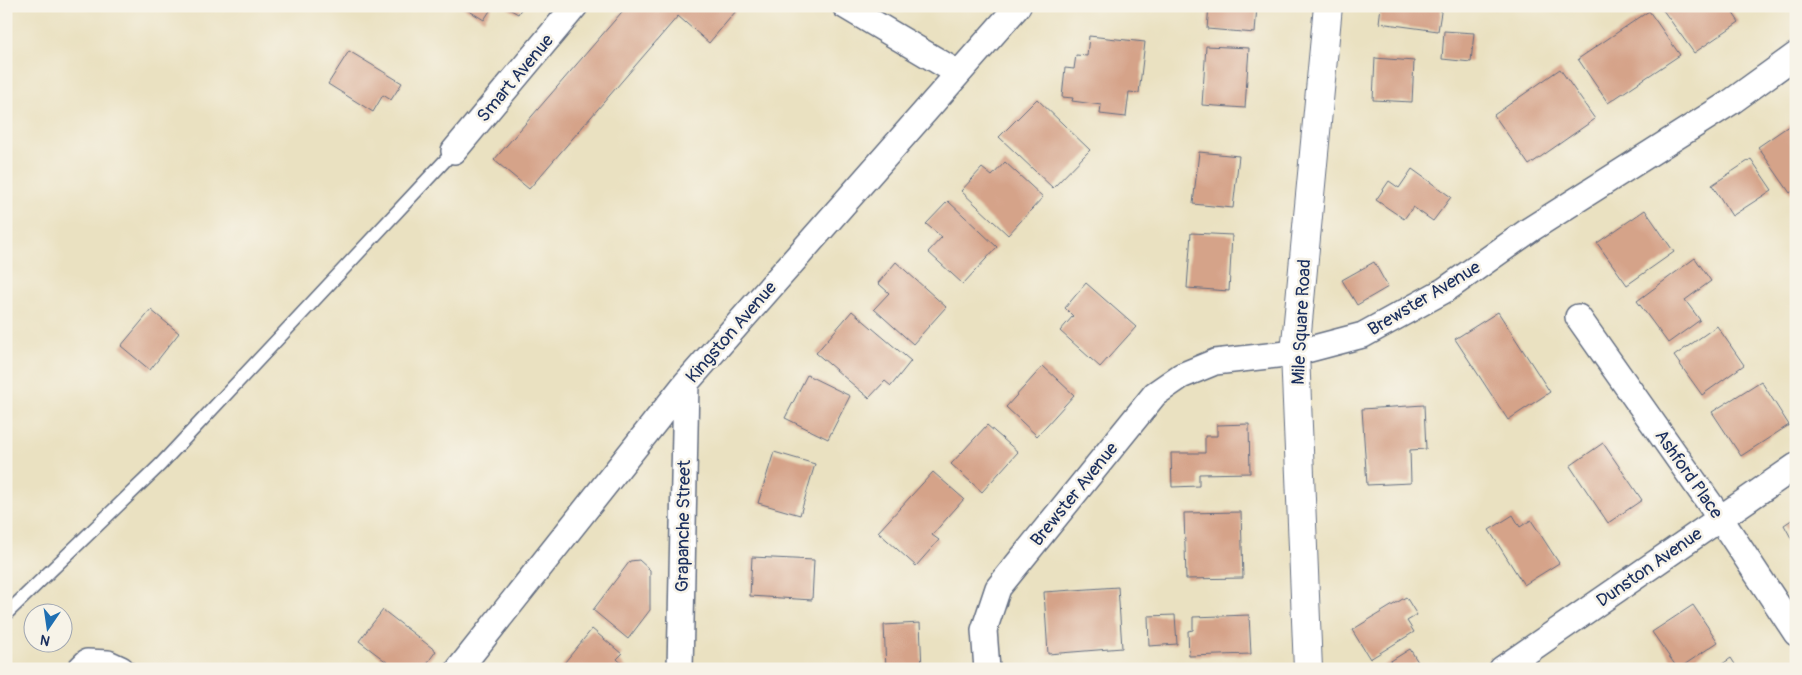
<svg xmlns="http://www.w3.org/2000/svg" width="1802" height="675" font-family="Pangolin,sans-serif">
<rect width="100%" height="100%" fill="#f7f3e8"/>
<filter id="ink" filterUnits="userSpaceOnUse"><feTurbulence type="fractalNoise" baseFrequency=".02" numOctaves="2"/><feDisplacementMap in="SourceGraphic" scale="10" xChannelSelector="R" yChannelSelector="G"/><feConvolveMatrix kernelMatrix="1 2 1 2 8 2 1 2 1" color-interpolation-filters="sRGB"/></filter>
<filter id="wash" filterUnits="userSpaceOnUse"><feTurbulence type="fractalNoise" baseFrequency=".0096" numOctaves="4" result="noise"/><feDisplacementMap in="SourceGraphic" scale="20" xChannelSelector="R" yChannelSelector="G"/><feGaussianBlur stdDeviation="1.12" result="paint"/><feColorMatrix in="noise" values="0 0 0 0 0 0 0 0 0 0 0 0 0 0 0 0 0 1.4 0 .05"/><feComposite in="paint" operator="in"/></filter>
<g filter="url(#wash)">
<rect width="100%" height="100%" fill="#eae1c1"/>
<g id="blocks">
<path fill="#d5a389" d="M 461,6 L 493,6 L 484,20 Z
M 504,6 L 523,6 L 518,14 Z
M 627,6 L 731,6 L 736,11 L 709,43 L 678,16 L 529,189 L 494,160 Z
M 1209,6 L 1257,6 L 1255,33 L 1207,29 Z
M 1381,6 L 1442,6 L 1438,31 L 1379,23 Z
M 1660,6 L 1728,6 L 1739,22 L 1694,53 Z
M 1649,11 L 1680,55 L 1608,103 L 1578,59 Z
M 1444,31 L 1474,33 L 1471,62 L 1442,59 Z
M 1089,36 L 1145,42 L 1139,93 L 1129,92 L 1126,117 L 1100,114 L 1101,105 L 1072,101 L 1073,98 L 1062,97 L 1065,68 L 1074,69 L 1076,55 L 1087,56 Z
M 1206,46 L 1249,48 L 1245,108 L 1202,105 Z
M 349,51 L 402,83 L 391,100 L 383,95 L 373,112 L 328,84 Z
M 1375,58 L 1414,61 L 1412,102 L 1373,100 Z
M 1560,69 L 1595,119 L 1529,165 L 1494,115 Z
M 1037,99 L 1090,150 L 1053,188 L 999,137 Z
M 1796,121 L 1796,189 L 1790,193 L 1758,147 Z
M 1199,152 L 1239,156 L 1233,208 L 1193,204 Z
M 1751,159 L 1772,190 L 1732,216 L 1712,185 Z
M 1005,162 L 1043,197 L 1008,235 L 961,191 L 982,168 L 992,176 Z
M 1412,169 L 1451,197 L 1433,221 L 1413,207 L 1404,219 L 1376,200 L 1389,181 L 1399,188 Z
M 948,201 L 997,247 L 963,284 L 928,252 L 942,237 L 926,224 Z
M 1645,210 L 1674,252 L 1627,285 L 1597,243 Z
M 1191,233 L 1232,235 L 1229,291 L 1187,288 Z
M 1695,258 L 1711,281 L 1685,300 L 1700,320 L 1668,343 L 1637,301 Z
M 896,262 L 946,307 L 913,344 L 874,309 L 889,293 L 878,283 Z
M 1374,262 L 1388,287 L 1357,305 L 1342,280 Z
M 1086,283 L 1136,327 L 1100,367 L 1060,331 L 1073,316 L 1065,308 Z
M 151,310 L 179,333 L 150,370 L 121,346 Z
M 852,311 L 911,361 L 891,386 L 885,381 L 869,398 L 816,353 Z
M 1498,312 L 1550,392 L 1508,420 L 1455,339 Z
M 1717,326 L 1744,365 L 1702,395 L 1674,356 Z
M 1043,366 L 1074,395 L 1037,436 L 1006,407 Z
M 807,375 L 850,396 L 828,439 L 785,418 Z
M 1761,381 L 1789,425 L 1741,456 L 1712,412 Z
M 1424,405 L 1426,449 L 1410,450 L 1411,483 L 1367,485 L 1362,409 Z
M 1249,424 L 1250,473 L 1199,474 L 1199,486 L 1172,487 L 1171,453 L 1205,453 L 1205,436 L 1217,436 L 1217,425 Z
M 987,425 L 1018,452 L 982,492 L 951,464 Z
M 1603,443 L 1642,500 L 1608,523 L 1570,466 Z
M 774,452 L 815,464 L 800,515 L 758,503 Z
M 933,472 L 964,499 L 932,535 L 939,540 L 916,566 L 878,532 Z
M 1241,512 L 1243,578 L 1186,579 L 1184,513 Z
M 1513,515 L 1520,527 L 1531,520 L 1559,563 L 1524,585 L 1489,530 Z
M 1796,517 L 1796,547 L 1784,525 Z
M 752,557 L 814,560 L 812,600 L 750,596 Z
M 639,560 L 650,570 L 650,610 L 628,639 L 593,610 L 630,561 Z
M 1118,587 L 1122,648 L 1048,654 L 1044,592 Z
M 1406,597 L 1417,615 L 1407,621 L 1414,632 L 1370,659 L 1352,630 Z
M 1693,605 L 1718,642 L 1678,669 L 1652,632 Z
M 383,610 L 436,651 L 423,669 L 396,669 L 359,641 Z
M 1175,615 L 1177,644 L 1149,646 L 1148,616 Z
M 1249,615 L 1251,654 L 1189,656 L 1188,631 L 1193,630 L 1193,617 Z
M 920,623 L 922,669 L 886,669 L 884,625 Z
M 592,629 L 622,654 L 617,659 L 628,669 L 560,668 Z
M 1410,649 L 1418,662 L 1408,669 L 1378,669 Z
M 1731,658 L 1738,669 L 1715,669 Z"/>
</g>
</g>
<g filter="url(#ink)">
<use href="#blocks" fill-opacity="0" stroke="#636d81" stroke-width="1"/>
<g fill="none" stroke-linecap="round" stroke-linejoin="round">
<defs>
<path id="service" d="M 6,614 L 160,465 L 454,151"/>
<path id="minor" d="M 845,6 L 958,73
M 454,151 L 575,6
M 1578,317 L 1720,518 L 1796,633
M 80,669 L 87,662 L 108,663 L 121,669
M 459,669 L 686,383 L 1018,6
M 680,669 L 686,383
M 987,669 L 984,630 L 998,588 L 1155,394 L 1181,376 L 1215,362 L 1295,353 L 1363,335 L 1445,290 L 1531,229 L 1731,102 L 1796,55
M 1502,669 L 1796,466"/>
<path id="tertiary" d="M 1308,669 L 1295,353 L 1328,6"/>
</defs>
<use href="#service" stroke="#636d81" stroke-width="15"/>
<use href="#minor" stroke="#636d81" stroke-width="28"/>
<use href="#tertiary" stroke="#636d81" stroke-width="30"/>
<use href="#service" stroke="#fff" stroke-width="12"/>
<use href="#minor" stroke="#fff" stroke-width="25"/>
<use href="#tertiary" stroke="#fff" stroke-width="28"/>
</g>
</g>
<g text-anchor="middle" stroke-width="5" stroke-linejoin="round" paint-order="stroke">
<g font-size="18" fill="#1b2f5e" stroke="#f7f3e8">
<text transform="translate(515 78) rotate(-50)" y="6">Smart Avenue</text>
<text transform="translate(1424 298) rotate(-31)" y="6">Brewster Avenue</text>
<text transform="translate(1301 322) rotate(-87)" y="6">Mile Square Road</text>
<text transform="translate(731 332) rotate(-49)" y="6">Kingston Avenue</text>
<text transform="translate(1689 474) rotate(55)" y="6">Ashford Place</text>
<text transform="translate(1074 494) rotate(-51)" y="6">Brewster Avenue</text>
<text transform="translate(683 526) rotate(-89)" y="6">Grapanche Street</text>
<text transform="translate(1649 567) rotate(-35)" y="6">Dunston Avenue</text>
</g>
</g>
<rect width="1802" height="675" fill="none" stroke="#f7f3e8" stroke-width="25"/>
<g transform="translate(48 628) rotate(193)"><circle r="24" fill="#f7f3e8" stroke="#9fa5b1"/>
<path d="M0-4L9 19L0 12L-9 19Z" fill="#1f6fb2"/>
<text y="-8" font-size="14" font-weight="bold" text-anchor="middle" fill="#1b2f5e">N</text>
</g>
</svg>
